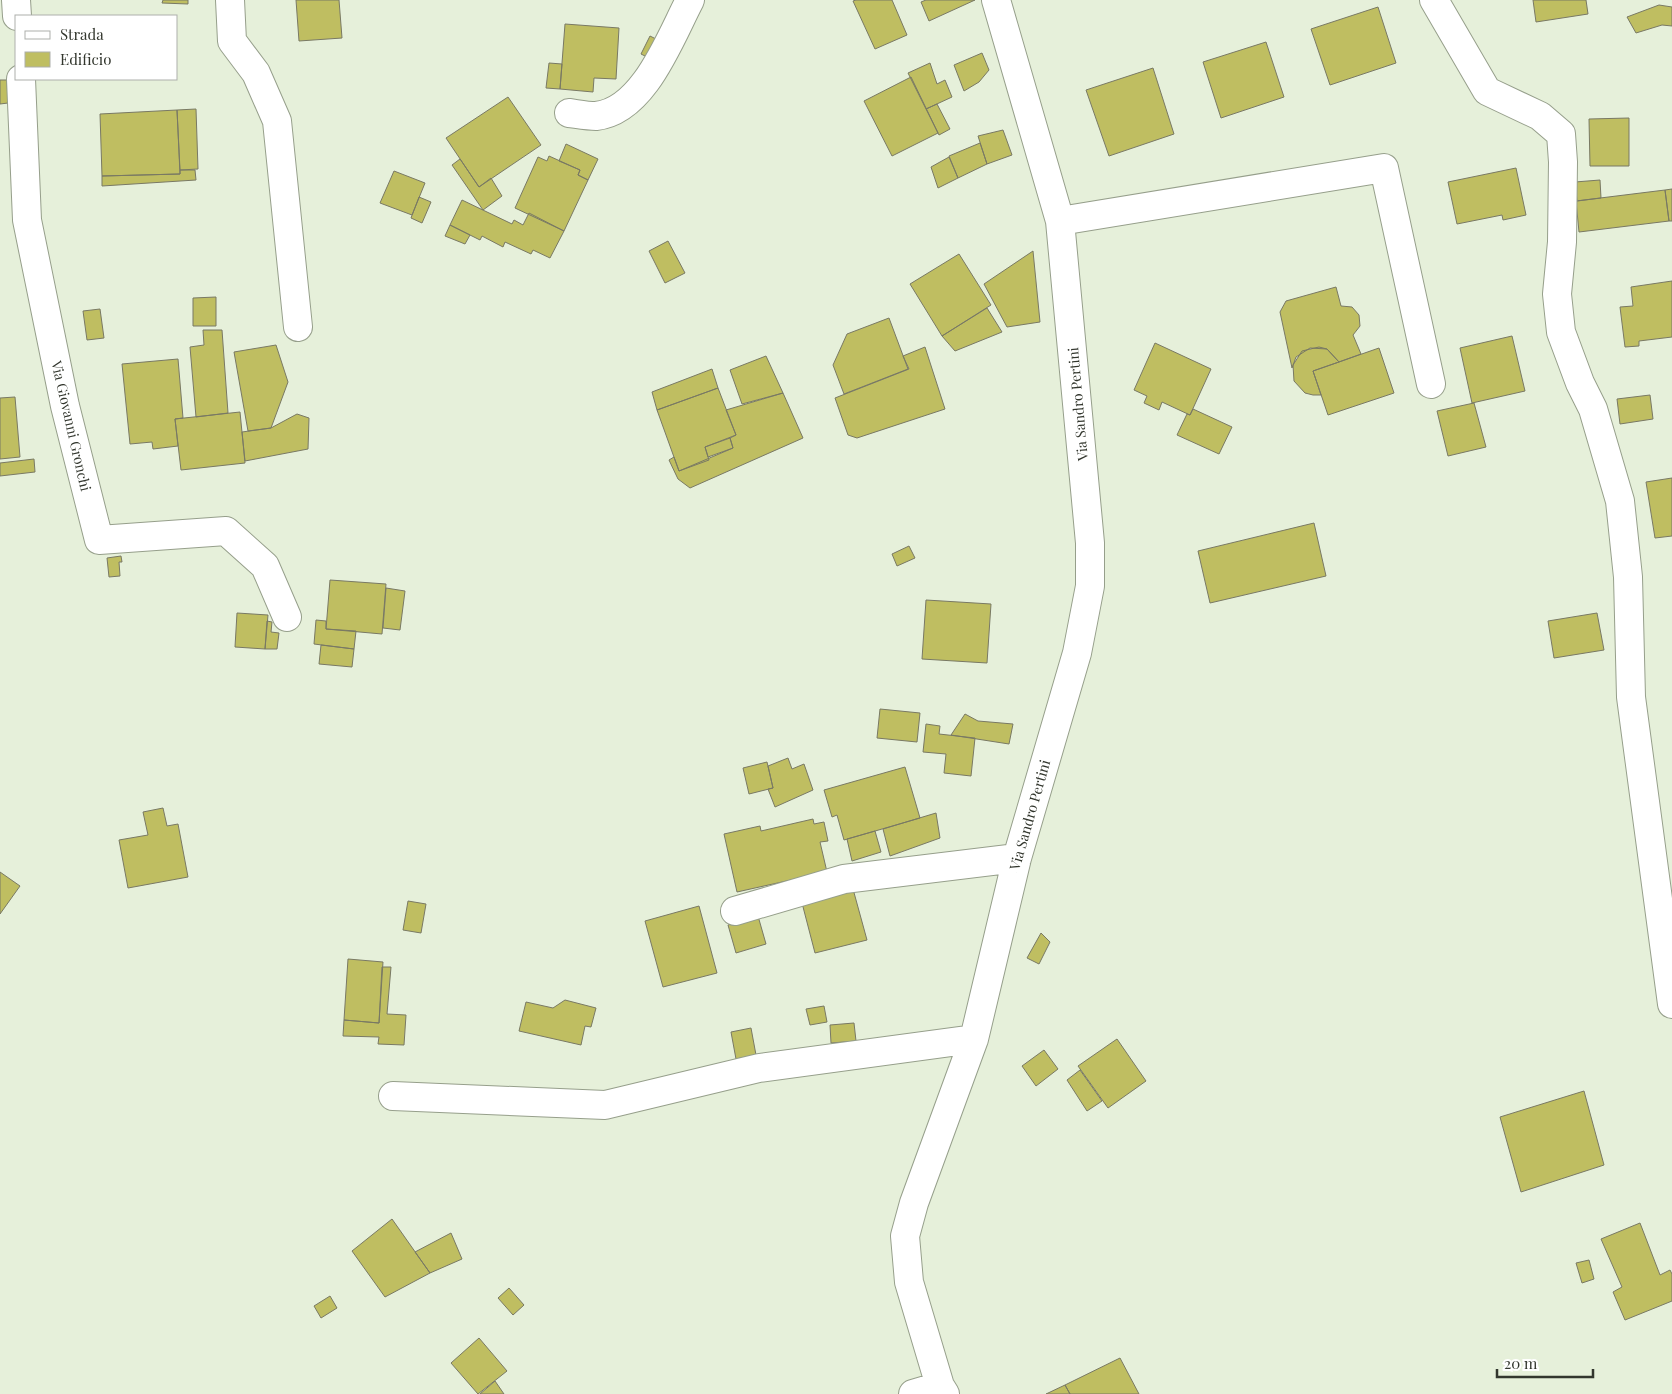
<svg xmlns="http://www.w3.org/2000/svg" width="1672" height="1394" font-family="'Playfair Display',serif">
<rect width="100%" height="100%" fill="#e6f0da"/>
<path fill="#bfbe61" stroke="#797964" d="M 163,0 L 188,0 L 188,4 L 162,3 Z
M 296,0 L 339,0 L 342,38 L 299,41 Z
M 856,0 L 892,0 L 907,35 L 875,49 L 853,1 Z
M 926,0 L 975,0 L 929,21 L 921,2 Z
M 1533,0 L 1586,0 L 1588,14 L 1536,22 Z
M 1659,5 L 1672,7 L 1672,26 L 1662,25 L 1636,33 L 1627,17 Z
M 1378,7 L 1396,63 L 1330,85 L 1311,29 Z
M 565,24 L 619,28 L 616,79 L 594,78 L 593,92 L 560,89 Z
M 650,36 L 660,41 L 651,59 L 641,54 Z
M 1266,42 L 1284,97 L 1221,118 L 1203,62 Z
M 982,53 L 989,70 L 979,82 L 964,91 L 954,65 Z
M 549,63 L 562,64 L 560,89 L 546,88 Z
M 930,63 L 937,84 L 945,80 L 952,97 L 926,109 L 908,73 Z
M 1153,68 L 1174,134 L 1109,156 L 1086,90 Z
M 911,77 L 938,133 L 892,156 L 864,101 Z
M 0,80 L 7,80 L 8,103 L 0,104 Z
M 508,97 L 541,145 L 479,187 L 446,138 Z
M 937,104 L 950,129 L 939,135 L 926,109 Z
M 196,109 L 198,169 L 180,170 L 177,110 Z
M 177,110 L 180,174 L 102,176 L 100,114 Z
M 1629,118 L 1629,166 L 1590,166 L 1589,119 Z
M 1003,130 L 1012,155 L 987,164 L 978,136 Z
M 980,143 L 987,164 L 958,178 L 949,156 Z
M 566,144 L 598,159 L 588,180 L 578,175 L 580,170 L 559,161 Z
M 549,156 L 580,170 L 578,175 L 588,180 L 564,231 L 515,208 L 538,157 L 547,161 Z
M 949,157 L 958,178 L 938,188 L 931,167 Z
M 460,159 L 479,187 L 491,178 L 502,196 L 483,210 L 452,165 Z
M 1516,168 L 1526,215 L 1503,220 L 1502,215 L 1457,224 L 1448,182 Z
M 180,170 L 195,170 L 196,180 L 102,186 L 102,176 L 180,174 Z
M 394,171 L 425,183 L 412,215 L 380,203 Z
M 1600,180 L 1601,198 L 1577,201 L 1575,182 Z
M 1672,189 L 1672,221 L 1669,221 L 1665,190 Z
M 1665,190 L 1669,221 L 1579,232 L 1576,201 Z
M 419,197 L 431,202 L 422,223 L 411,218 Z
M 462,200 L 512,224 L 514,220 L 523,225 L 529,213 L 564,231 L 550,258 L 533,250 L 531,254 L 505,242 L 503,247 L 482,236 L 480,240 L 450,225 Z
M 450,225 L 470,235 L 465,244 L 445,236 Z
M 668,241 L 685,273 L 665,283 L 649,251 Z
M 1033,251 L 1040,322 L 1007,327 L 984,284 Z
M 959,254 L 991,305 L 942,336 L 910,284 Z
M 1672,281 L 1672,337 L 1639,341 L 1639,346 L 1625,347 L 1620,307 L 1633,306 L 1631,287 Z
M 1336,287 L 1341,306 L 1352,307 L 1359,315 L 1360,326 L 1353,335 L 1361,354 L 1339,362 L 1327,349 L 1310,348 L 1296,357 L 1292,368 L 1280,312 L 1286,301 Z
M 216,297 L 216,326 L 193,326 L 193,298 Z
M 987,308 L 1002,332 L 955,351 L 942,336 Z
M 100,309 L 104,338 L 87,340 L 83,311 Z
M 889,318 L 908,369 L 844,394 L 833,365 L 847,334 Z
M 203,330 L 222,330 L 228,413 L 196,417 L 190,347 L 204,345 Z
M 1512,336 L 1525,391 L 1472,403 L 1460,348 Z
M 1155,343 L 1211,369 L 1190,415 L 1162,402 L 1159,410 L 1144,403 L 1147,396 L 1134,390 Z
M 276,345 L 288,382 L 271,428 L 248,431 L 234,352 Z
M 925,347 L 945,409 L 857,438 L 848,435 L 835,398 L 909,369 L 903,356 Z
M 1319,347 L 1327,349 L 1339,362 L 1313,371 L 1321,395 L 1313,395 L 1305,393 L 1294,381 L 1293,365 L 1302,351 Z
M 1379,348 L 1394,393 L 1328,415 L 1313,371 Z
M 766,356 L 783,393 L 742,404 L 730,370 Z
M 178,359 L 183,418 L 175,419 L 178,446 L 153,449 L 152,442 L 130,444 L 122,364 Z
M 712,369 L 718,388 L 657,410 L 652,392 Z
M 718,388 L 736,435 L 705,447 L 709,460 L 679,471 L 657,410 Z
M 783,393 L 803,438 L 690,488 L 678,479 L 669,460 L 674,457 L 679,471 L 733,448 L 730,438 L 736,435 L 726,410 Z
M 1650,395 L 1653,419 L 1620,424 L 1617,399 Z
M 15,397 L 20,457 L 0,459 L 0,398 Z
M 1474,403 L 1486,447 L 1448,456 L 1437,411 Z
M 1193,409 L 1232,427 L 1219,454 L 1177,435 L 1187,414 L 1190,415 Z
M 240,412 L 245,463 L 181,470 L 175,419 Z
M 297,414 L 309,418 L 308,449 L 245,461 L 242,432 L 271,428 Z
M 730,438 L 733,448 L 708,457 L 705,447 Z
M 34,459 L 35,472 L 0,476 L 0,463 Z
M 1672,478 L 1672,536 L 1655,538 L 1646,482 Z
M 1314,523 L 1326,576 L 1210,603 L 1198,551 Z
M 909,546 L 915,558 L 897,566 L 892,554 Z
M 121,556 L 122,562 L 119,562 L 120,576 L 109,577 L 107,558 Z
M 330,580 L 386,584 L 382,634 L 326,629 Z
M 386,588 L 405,591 L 400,630 L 383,628 Z
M 926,600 L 991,604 L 987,663 L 922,659 Z
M 237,613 L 268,615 L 265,649 L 235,647 Z
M 1597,613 L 1604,650 L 1554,658 L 1548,621 Z
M 316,620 L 326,621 L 326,629 L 356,631 L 354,649 L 314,644 Z
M 267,621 L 272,622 L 271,632 L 279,633 L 277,649 L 265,649 Z
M 321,645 L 354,649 L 352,667 L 319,664 Z
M 880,709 L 920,713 L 917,742 L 877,738 Z
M 965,714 L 978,721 L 1013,724 L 1009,744 L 951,735 Z
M 926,724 L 940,726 L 939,734 L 975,738 L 971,776 L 944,773 L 946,754 L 923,752 Z
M 788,758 L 792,769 L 804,764 L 813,790 L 775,807 L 768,789 L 773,788 L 768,766 Z
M 767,762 L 773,788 L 749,794 L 743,768 Z
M 905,767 L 920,818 L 844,840 L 837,815 L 832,817 L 824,790 Z
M 163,808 L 167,826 L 178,824 L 188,877 L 128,888 L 119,840 L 148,835 L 143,812 Z
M 936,813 L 940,838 L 890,856 L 883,829 Z
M 813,819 L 814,824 L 824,822 L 828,841 L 820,842 L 827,872 L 737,892 L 724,834 L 760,826 L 761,831 Z
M 875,831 L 881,852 L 852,861 L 847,839 Z
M 0,872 L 20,886 L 0,914 Z
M 853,889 L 867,940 L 815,953 L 802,903 Z
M 408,901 L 426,904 L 421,933 L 403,930 Z
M 699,906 L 717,973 L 663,987 L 645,921 Z
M 758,916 L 766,944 L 736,953 L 728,925 Z
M 1041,933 L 1050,942 L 1039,964 L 1027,958 Z
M 348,959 L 383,962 L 379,1023 L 344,1020 Z
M 382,967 L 391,967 L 387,1014 L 406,1015 L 404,1045 L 378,1044 L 379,1037 L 343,1036 L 344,1020 L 379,1023 Z
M 565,1000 L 596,1008 L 591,1027 L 585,1026 L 581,1045 L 519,1031 L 526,1002 L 553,1008 Z
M 824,1006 L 827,1022 L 810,1025 L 806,1009 Z
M 854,1023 L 856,1041 L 831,1043 L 830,1025 Z
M 751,1028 L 756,1055 L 736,1059 L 731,1032 Z
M 1117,1039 L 1146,1081 L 1108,1108 L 1078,1066 Z
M 1044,1050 L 1058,1069 L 1036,1086 L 1022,1066 Z
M 1080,1070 L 1102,1101 L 1087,1111 L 1067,1080 Z
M 1584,1091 L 1604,1165 L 1521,1192 L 1500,1117 Z
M 392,1219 L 430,1273 L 385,1297 L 352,1251 Z
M 1640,1223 L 1660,1275 L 1670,1270 L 1672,1274 L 1672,1301 L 1625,1320 L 1613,1292 L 1622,1287 L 1601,1239 Z
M 451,1233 L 462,1259 L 430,1273 L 415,1252 Z
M 1589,1260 L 1594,1279 L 1582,1283 L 1576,1263 Z
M 509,1288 L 524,1305 L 513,1315 L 498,1298 Z
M 330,1296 L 337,1308 L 321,1318 L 314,1306 Z
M 479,1338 L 507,1371 L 478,1394 L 451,1363 Z
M 1120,1358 L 1139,1394 L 1070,1394 L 1065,1385 Z
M 495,1381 L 504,1394 L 480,1394 Z
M 1065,1385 L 1070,1394 L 1046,1394 Z"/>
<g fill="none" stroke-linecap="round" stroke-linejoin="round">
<defs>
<path id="minor" d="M 16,0 L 17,16
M 230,0 L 232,41 L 256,73 L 277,121 L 298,327
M 1434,0 L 1487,91 L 1540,116 L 1561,134 L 1563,162 L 1562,242 L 1557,294 L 1561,332 L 1580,383 L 1593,409 L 1620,501 L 1628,577 L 1631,697 L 1672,1004
M 21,79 L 27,220 L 65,406 L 99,540 L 226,531 L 265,566 L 287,617
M 569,113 C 577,114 587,116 596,116 C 644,111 670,38 690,0
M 1060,221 L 1384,168 L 1431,384
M 735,911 L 844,879 L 1017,858
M 393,1096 L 605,1105 L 759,1068 L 974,1039
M 913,1394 L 940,1386
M 945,1394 L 940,1386 L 909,1282 L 905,1236 L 914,1203 L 974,1039 L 1017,858 L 1077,653 L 1090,586 L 1090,543 L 1060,221 L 996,0"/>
</defs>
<use href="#minor" stroke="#969f8b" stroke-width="30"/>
<use href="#minor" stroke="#fff" stroke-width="28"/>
</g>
<g text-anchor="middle" stroke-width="4" stroke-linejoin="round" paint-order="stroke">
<g font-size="14" fill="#32362d" stroke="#fff">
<text transform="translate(1078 404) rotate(-95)" y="5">Via Sandro Pertini</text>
<text transform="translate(71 426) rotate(77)" y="5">Via Giovanni Gronchi</text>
<text transform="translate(1030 815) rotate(-74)" y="5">Via Sandro Pertini</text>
</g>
</g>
<rect x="15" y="15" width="162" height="65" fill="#ffffff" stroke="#adafab"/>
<rect x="25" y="31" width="25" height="8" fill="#ffffff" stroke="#adafab"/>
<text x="60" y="40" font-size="15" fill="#32362d">Strada</text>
<rect x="25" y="52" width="25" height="15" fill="#bfbe61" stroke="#adafab"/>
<text x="60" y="65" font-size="15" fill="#32362d">Edificio</text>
<path d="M1497 1369v8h96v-8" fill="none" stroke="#32362d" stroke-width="2.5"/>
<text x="1504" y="1369" font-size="15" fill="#32362d" stroke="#ffffff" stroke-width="4" paint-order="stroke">20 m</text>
</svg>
